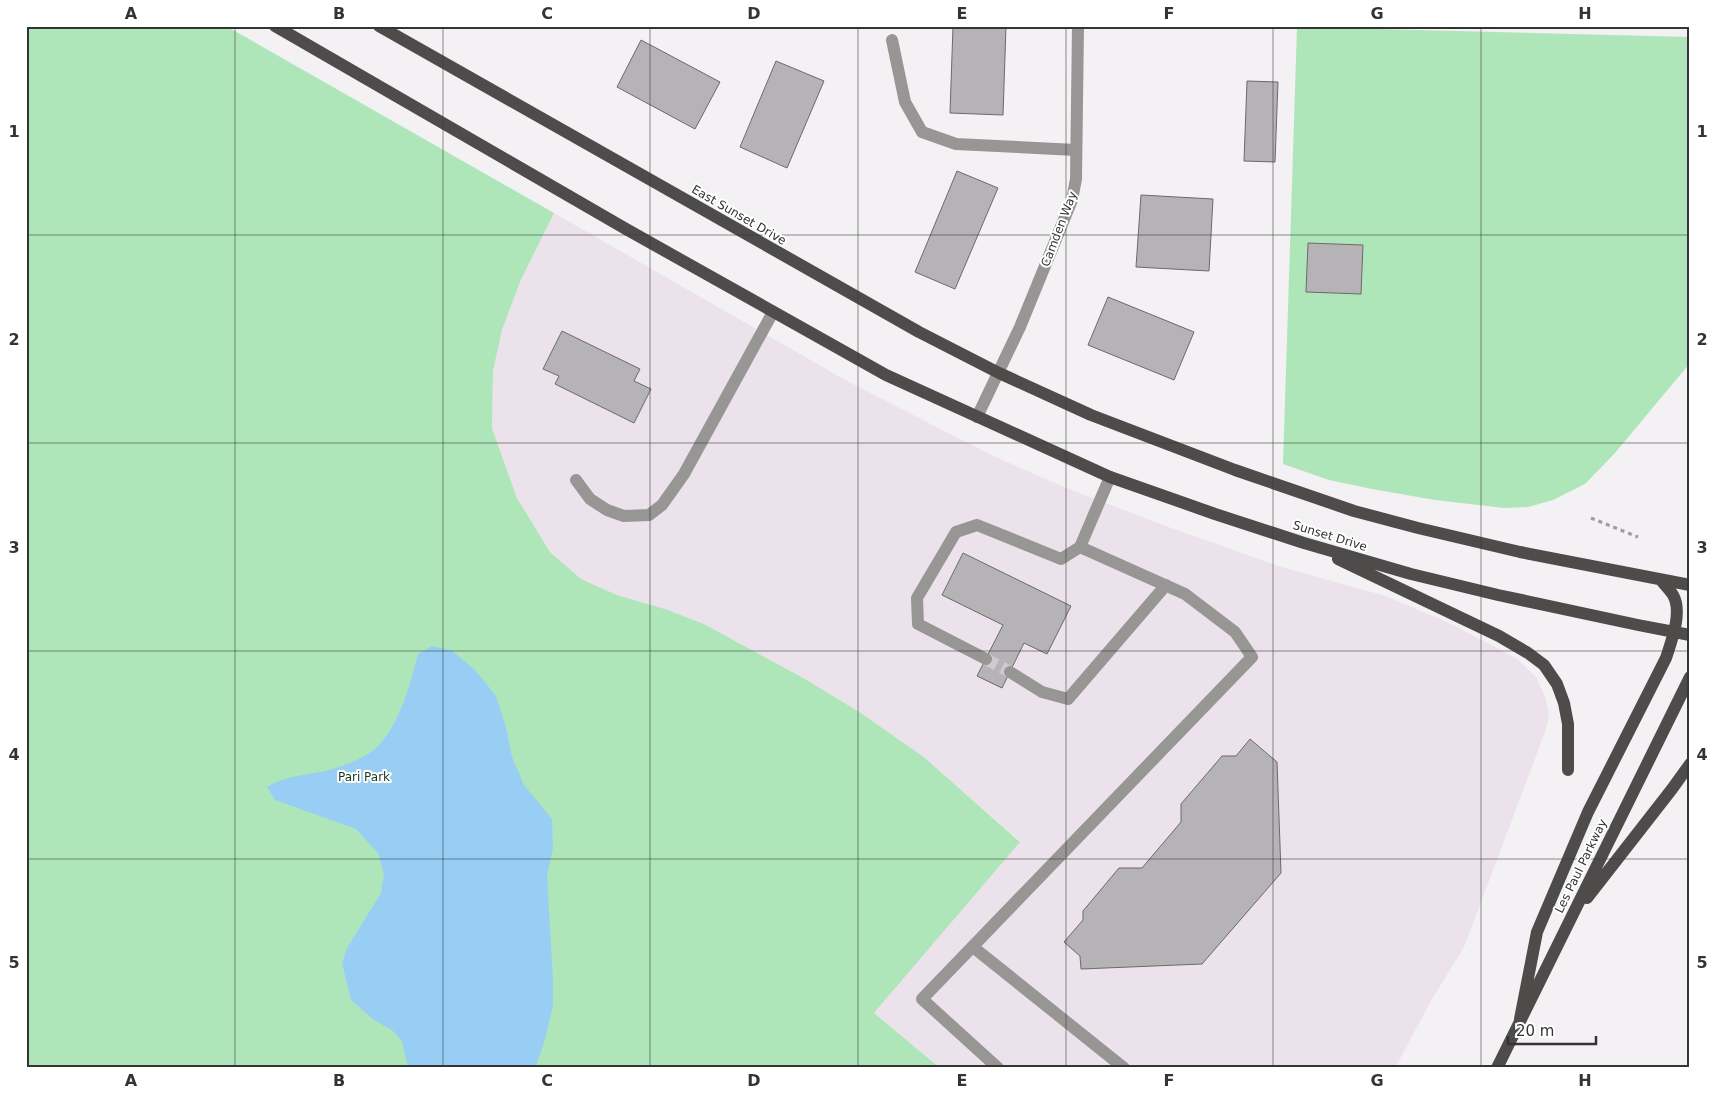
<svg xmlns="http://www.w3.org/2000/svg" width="1716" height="1094" font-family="'DejaVu Sans',sans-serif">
<rect width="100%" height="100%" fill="#f3f1f3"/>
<path fill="#ebe2eb" d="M 554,213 L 847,381 L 989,454 L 1064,487 L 1160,524 L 1281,567 L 1386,596 L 1451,624 L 1516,658 L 1536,677 L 1546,699 L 1549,717 L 1545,732 L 1464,947 L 1432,999 L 1395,1068 L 940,1068 L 874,1013 L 1020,841 L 925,758 L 861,713 L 805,679 L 704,624 L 665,609 L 617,595 L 581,579 L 550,552 L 517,498 L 492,428 L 493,371 L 502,330 L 520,282 Z"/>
<path fill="#afe6b9" d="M 26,26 L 226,26 L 554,213 L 520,282 L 502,330 L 493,371 L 492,428 L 517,498 L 550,552 L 581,579 L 617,595 L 665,609 L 704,624 L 805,679 L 861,713 L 925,758 L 1020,842 L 874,1013 L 940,1068 L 26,1068 Z
M 1297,27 L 1690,37 L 1690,363 L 1615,453 L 1585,484 L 1553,500 L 1528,507 L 1504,508 L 1435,500 L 1372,489 L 1329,480 L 1283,464 Z"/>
<path fill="#98cef4" d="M 432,646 L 451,650 L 475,670 L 496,696 L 506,727 L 512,757 L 524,785 L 552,819 L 553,848 L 547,876 L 553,979 L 553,1006 L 544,1043 L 535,1068 L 408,1068 L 402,1041 L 393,1031 L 374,1020 L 351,1000 L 342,963 L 347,948 L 381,893 L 384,874 L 378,853 L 356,829 L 275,800 L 267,787 C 284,776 305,775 325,771 C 338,768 360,760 371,752 C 398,732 410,685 418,654 Z"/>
<path fill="#b6b3b6" stroke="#6c696c" d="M 953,26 L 1006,26 L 1003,115 L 950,113 Z
M 641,40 L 720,82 L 695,129 L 617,87 Z
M 776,61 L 824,81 L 787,168 L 740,147 Z
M 1247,81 L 1278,82 L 1275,162 L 1244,161 Z
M 957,171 L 998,188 L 955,289 L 915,272 Z
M 1141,195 L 1213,199 L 1209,271 L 1136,267 Z
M 1308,243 L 1363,245 L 1361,294 L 1306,292 Z
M 1108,297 L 1194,332 L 1174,380 L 1088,345 Z
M 562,331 L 640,369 L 634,381 L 651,389 L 634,423 L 555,384 L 559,376 L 543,369 Z
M 963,553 L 1071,606 L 1047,654 L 1024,643 L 1002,688 L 977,676 L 1003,625 L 942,595 Z
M 1250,739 L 1277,762 L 1281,873 L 1202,964 L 1081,969 L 1080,956 L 1064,942 L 1083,920 L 1083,911 L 1119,868 L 1142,868 L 1181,822 L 1181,804 L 1222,756 L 1236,756 Z"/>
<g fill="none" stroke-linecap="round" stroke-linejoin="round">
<path stroke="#cdcbcd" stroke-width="12" stroke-dasharray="12 6" stroke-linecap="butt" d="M 986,659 L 1010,672"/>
<path stroke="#9e9d9e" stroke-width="3" stroke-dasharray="4 4" stroke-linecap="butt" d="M 1591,518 L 1638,537"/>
<path stroke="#979695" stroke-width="12" d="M 892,40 L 905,102 L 922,132 L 956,144 L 1076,150
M 977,417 L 1020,327 L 1072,200 L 1076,179 L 1078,26
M 576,480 L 590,499 L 607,510 L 624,516 L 649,515 L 662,505 L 684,474 L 773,312
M 986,659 L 918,624 L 917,598 L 956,532 L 977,525 L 1061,559 L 1080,547
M 1010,672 L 1042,692 L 1068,699 L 1166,585
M 973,947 L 1124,1068
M 998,1068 L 922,999 L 1252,657 L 1235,632 L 1185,594 L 1080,547 L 1110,477"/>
<path stroke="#4e4c4a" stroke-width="12" d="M 275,26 L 626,229 L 886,375 L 1110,477 L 1215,514 L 1304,543 L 1411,574 L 1498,595 L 1638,625 L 1690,635
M 379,26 L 919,332 L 999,373 L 1091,415 L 1235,470 L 1354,511 L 1418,528 L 1520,552 L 1690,585
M 1338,559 L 1499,636 L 1528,653 L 1544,665 L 1557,684 L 1564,703 L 1568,724 L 1568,770
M 1587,898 L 1672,789 L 1690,764
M 1520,1019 L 1537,932 L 1588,812 L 1666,658 C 1671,642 1683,612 1673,595 C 1670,590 1664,584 1660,579
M 1497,1068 L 1690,677"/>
</g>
<path fill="none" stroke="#353435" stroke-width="1" stroke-opacity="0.55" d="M 235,26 L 235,1068M 443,26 L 443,1068M 650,26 L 650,1068M 858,26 L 858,1068M 1066,26 L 1066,1068M 1273,26 L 1273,1068M 1481,26 L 1481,1068M 26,235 L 1690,235M 26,443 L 1690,443M 26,651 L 1690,651M 26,859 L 1690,859"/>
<g text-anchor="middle" stroke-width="4" stroke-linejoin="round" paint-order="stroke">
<g font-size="12" fill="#353435" stroke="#fff">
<text transform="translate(739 215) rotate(30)" y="4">East Sunset Drive</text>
<text transform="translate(1059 229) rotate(-69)" y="4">Camden Way</text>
<text transform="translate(1330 536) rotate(17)" y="4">Sunset Drive</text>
<text transform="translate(1581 866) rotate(-64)" y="4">Les Paul Parkway</text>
</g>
<g font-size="12" fill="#14381d" stroke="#fff">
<text x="364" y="781">Pari Park</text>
</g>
</g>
<rect width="1716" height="1094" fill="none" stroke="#ffffff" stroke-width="55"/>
<path d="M1508 1036v8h88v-8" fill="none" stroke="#353435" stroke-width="2.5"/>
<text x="1516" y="1036" font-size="15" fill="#353435" stroke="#ffffff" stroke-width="4" paint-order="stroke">20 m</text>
<rect x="28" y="28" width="1660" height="1038" fill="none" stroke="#353435" stroke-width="2"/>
<g font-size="16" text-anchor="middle" font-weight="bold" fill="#353435">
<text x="131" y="19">A</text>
<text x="339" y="19">B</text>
<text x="547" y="19">C</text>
<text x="754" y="19">D</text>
<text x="962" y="19">E</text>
<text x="1169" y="19">F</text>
<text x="1377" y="19">G</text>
<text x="1585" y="19">H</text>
<text x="14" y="137">1</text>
<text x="1702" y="137">1</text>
<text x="14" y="345">2</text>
<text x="1702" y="345">2</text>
<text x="14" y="553">3</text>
<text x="1702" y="553">3</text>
<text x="14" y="760">4</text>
<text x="1702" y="760">4</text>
<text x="14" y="968">5</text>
<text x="1702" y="968">5</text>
<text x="131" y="1086">A</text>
<text x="339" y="1086">B</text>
<text x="547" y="1086">C</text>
<text x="754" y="1086">D</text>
<text x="962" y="1086">E</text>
<text x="1169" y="1086">F</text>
<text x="1377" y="1086">G</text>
<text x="1585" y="1086">H</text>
</g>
</svg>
